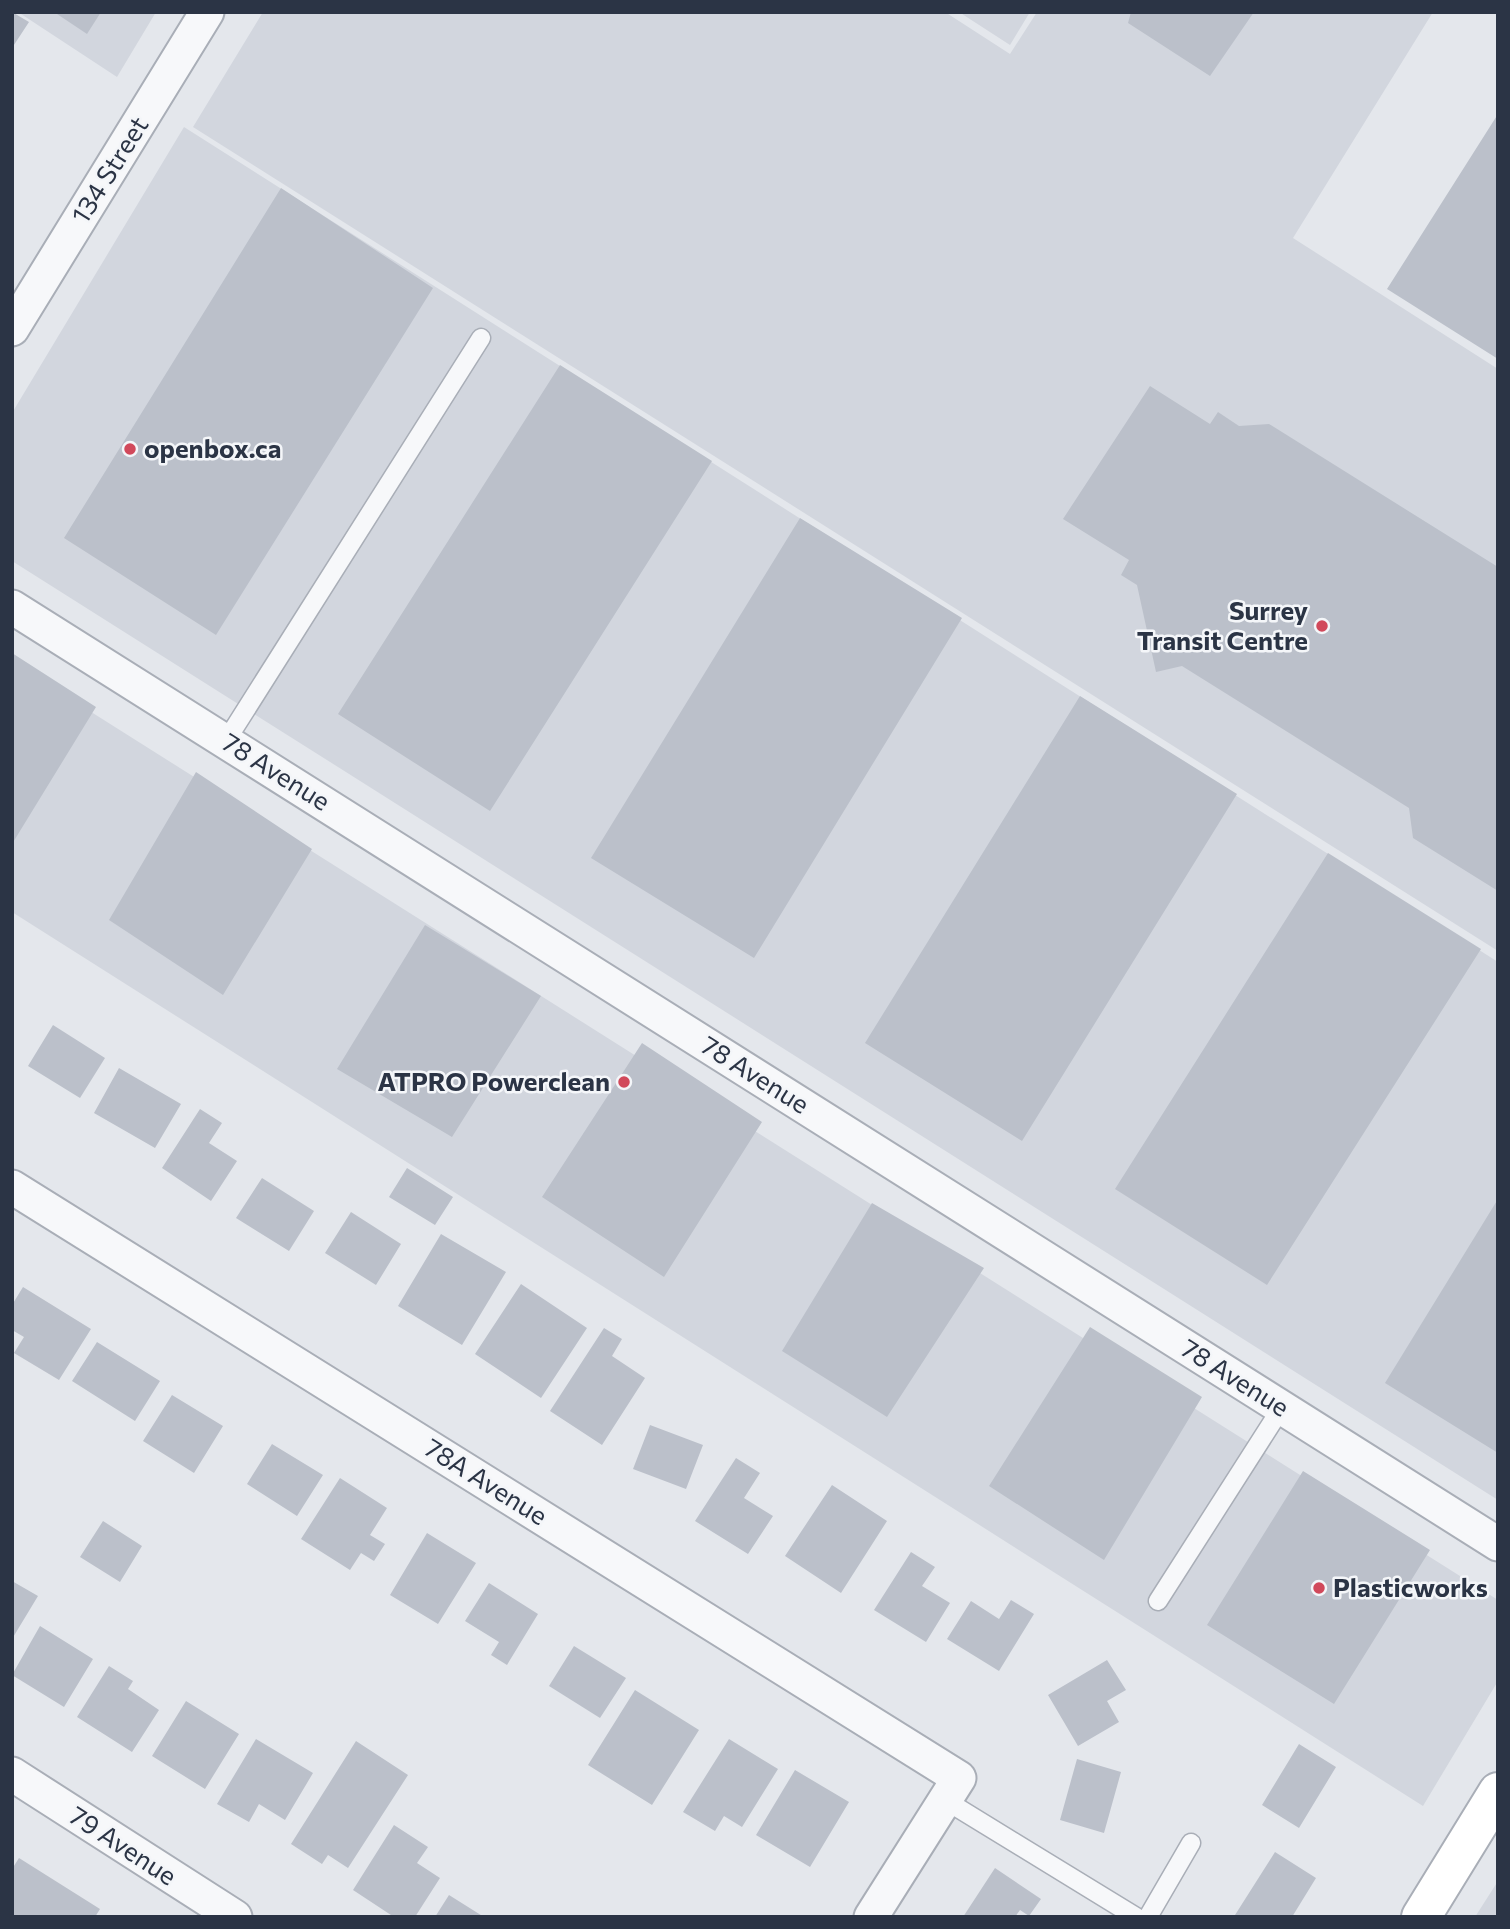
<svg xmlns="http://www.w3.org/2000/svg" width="1510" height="1929" font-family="Commissioner,sans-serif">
<rect width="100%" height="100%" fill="#e4e7ec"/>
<path fill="#d2d6de" d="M 18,12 L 156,12 L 117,77 Z
M 263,12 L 945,12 L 1010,54 L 1037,12 L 1433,12 L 1293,238 L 1498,369 L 1498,951 L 193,127 Z
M 959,12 L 1030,12 L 1010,45 Z
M 184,127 L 1498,962 L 1498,1500 L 12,561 L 12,413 Z
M 12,662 L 1498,1600 L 1498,1681 L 1423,1806 L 12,912 Z
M 1498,1881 L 1498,1917 L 1475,1917 Z"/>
<path fill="#bbc0ca" d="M 12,12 L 29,22 L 12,48 Z
M 54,12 L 101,12 L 87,34 Z
M 1131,12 L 1254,12 L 1210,76 L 1128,23 Z
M 1498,114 L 1498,359 L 1387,289 Z
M 281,188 L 433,288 L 216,635 L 64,538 Z
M 560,365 L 712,461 L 490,811 L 338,714 Z
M 1150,386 L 1210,424 L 1218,412 L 1239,426 L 1269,424 L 1498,567 L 1498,891 L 1413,838 L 1409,808 L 1182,666 L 1156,672 L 1137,585 L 1121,575 L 1129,560 L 1063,519 Z
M 800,518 L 962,618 L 754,958 L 591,858 Z
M 12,653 L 96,707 L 12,844 Z
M 1080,696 L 1237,794 L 1022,1141 L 865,1043 Z
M 196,772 L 312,849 L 223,995 L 109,920 Z
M 1328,853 L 1481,949 L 1267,1285 L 1115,1189 Z
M 425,925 L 541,996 L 452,1137 L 337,1069 Z
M 53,1025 L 105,1058 L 80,1098 L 28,1066 Z
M 642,1043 L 762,1122 L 664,1277 L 542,1197 Z
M 119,1068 L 181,1104 L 155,1148 L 94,1113 Z
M 200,1109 L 222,1123 L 209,1143 L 237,1161 L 211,1201 L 162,1168 Z
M 407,1168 L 453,1197 L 435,1225 L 389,1197 Z
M 262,1178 L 314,1211 L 289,1251 L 236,1218 Z
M 1498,1199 L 1498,1453 L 1385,1383 Z
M 872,1203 L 984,1268 L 887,1417 L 782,1351 Z
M 351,1212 L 401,1244 L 376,1285 L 325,1253 Z
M 441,1234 L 506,1272 L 462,1345 L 398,1306 Z
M 521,1284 L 587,1328 L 541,1398 L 475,1354 Z
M 23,1287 L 91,1329 L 59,1380 L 14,1353 L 24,1337 L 12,1330 L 12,1305 Z
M 1090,1327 L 1202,1397 L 1104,1560 L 989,1486 Z
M 604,1328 L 622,1339 L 612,1356 L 645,1378 L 602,1445 L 550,1411 Z
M 97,1342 L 160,1381 L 135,1421 L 72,1381 Z
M 172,1395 L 223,1426 L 194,1473 L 143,1441 Z
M 650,1425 L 703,1445 L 686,1489 L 633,1469 Z
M 272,1444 L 323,1475 L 297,1516 L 247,1484 Z
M 736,1458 L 760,1473 L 744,1498 L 773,1516 L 748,1554 L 695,1521 Z
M 1303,1471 L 1430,1550 L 1334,1704 L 1207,1625 Z
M 340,1478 L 387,1508 L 370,1535 L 385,1544 L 374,1561 L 361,1553 L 350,1570 L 301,1539 Z
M 832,1485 L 887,1521 L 841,1593 L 785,1556 Z
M 103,1521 L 142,1546 L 120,1582 L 80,1557 Z
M 427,1533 L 476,1563 L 438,1624 L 390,1595 Z
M 911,1552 L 935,1567 L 922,1586 L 950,1603 L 926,1642 L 874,1610 Z
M 12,1581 L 38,1596 L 12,1639 Z
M 489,1583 L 538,1614 L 507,1665 L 491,1655 L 499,1642 L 465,1621 Z
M 1011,1600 L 1034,1614 L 999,1671 L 947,1639 L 971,1601 L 999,1619 Z
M 40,1626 L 93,1659 L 64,1707 L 12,1675 Z
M 574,1646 L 626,1678 L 600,1718 L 549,1686 Z
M 1107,1660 L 1126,1690 L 1107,1701 L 1119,1722 L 1078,1746 L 1048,1695 Z
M 109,1666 L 133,1681 L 128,1689 L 159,1710 L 132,1752 L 77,1717 Z
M 635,1690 L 699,1730 L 652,1805 L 588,1765 Z
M 186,1701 L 239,1734 L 205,1789 L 152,1756 Z
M 256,1739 L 313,1773 L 285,1820 L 259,1804 L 249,1822 L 217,1804 Z
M 729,1739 L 778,1769 L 742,1827 L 724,1816 L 715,1831 L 683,1812 Z
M 356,1741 L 408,1775 L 348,1868 L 328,1855 L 322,1864 L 291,1844 Z
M 1299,1744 L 1336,1767 L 1299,1828 L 1262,1805 Z
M 1077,1759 L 1121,1772 L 1104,1833 L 1060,1820 Z
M 795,1770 L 849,1802 L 810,1867 L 756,1835 Z
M 394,1825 L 428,1847 L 417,1863 L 440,1878 L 415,1917 L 394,1917 L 353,1890 Z
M 1275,1852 L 1316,1878 L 1292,1917 L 1239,1917 L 1235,1915 Z
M 19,1858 L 100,1909 L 95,1917 L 12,1917 L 12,1869 Z
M 995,1868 L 1041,1899 L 1029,1916 L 1020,1910 L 1015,1917 L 963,1917 Z
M 449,1895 L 484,1917 L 435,1917 Z"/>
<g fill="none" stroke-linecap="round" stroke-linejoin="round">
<defs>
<path id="service" d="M 226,741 L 481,338
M 1158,1601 L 1282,1407
M 945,1800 L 1136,1917
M 1148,1917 L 1191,1843"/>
<path id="minor" d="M 12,329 L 207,12
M 12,607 L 1498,1544
M 12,1187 L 959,1778 L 871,1917
M 12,1774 L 235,1917"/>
<path id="secondary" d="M 1421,1917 L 1498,1792"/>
</defs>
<use href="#service" stroke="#a9aeb7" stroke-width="21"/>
<use href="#minor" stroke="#a9aeb7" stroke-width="37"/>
<use href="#secondary" stroke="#a9aeb7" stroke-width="42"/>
<use href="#service" stroke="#f7f8fa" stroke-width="18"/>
<use href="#minor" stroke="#f7f8fa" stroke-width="33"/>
<use href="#secondary" stroke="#fff" stroke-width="38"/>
</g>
<g fill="#d1495b" stroke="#f4f6f9" stroke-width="2.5">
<circle cx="130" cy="449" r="7"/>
<circle cx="1322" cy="626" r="7"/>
<circle cx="624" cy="1082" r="7"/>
<circle cx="1319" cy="1588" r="7"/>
</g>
<g text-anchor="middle" stroke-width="5" stroke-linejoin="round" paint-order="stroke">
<g font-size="26" fill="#2b3445" stroke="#f4f6f9">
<text transform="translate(110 170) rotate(-58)" y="9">134 Street</text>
<text transform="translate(276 772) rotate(32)" y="9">78 Avenue</text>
<text transform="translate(755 1075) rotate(32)" y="9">78 Avenue</text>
<text transform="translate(1235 1378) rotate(32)" y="9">78 Avenue</text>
<text transform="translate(486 1482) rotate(32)" y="9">78A Avenue</text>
<text transform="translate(123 1846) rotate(33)" y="9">79 Avenue</text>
</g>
<g font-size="26" font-weight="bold" fill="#2b3445" stroke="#f4f6f9" text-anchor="start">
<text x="144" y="458">openbox.ca</text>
<text x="1308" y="620" text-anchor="end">Surrey<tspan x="1308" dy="30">Transit Centre</tspan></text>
<text x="610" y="1091" text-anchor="end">ATPRO Powerclean</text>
<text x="1333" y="1597">Plasticworks</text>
</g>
</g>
<rect width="1510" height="1929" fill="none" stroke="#2b3445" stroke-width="28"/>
</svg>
